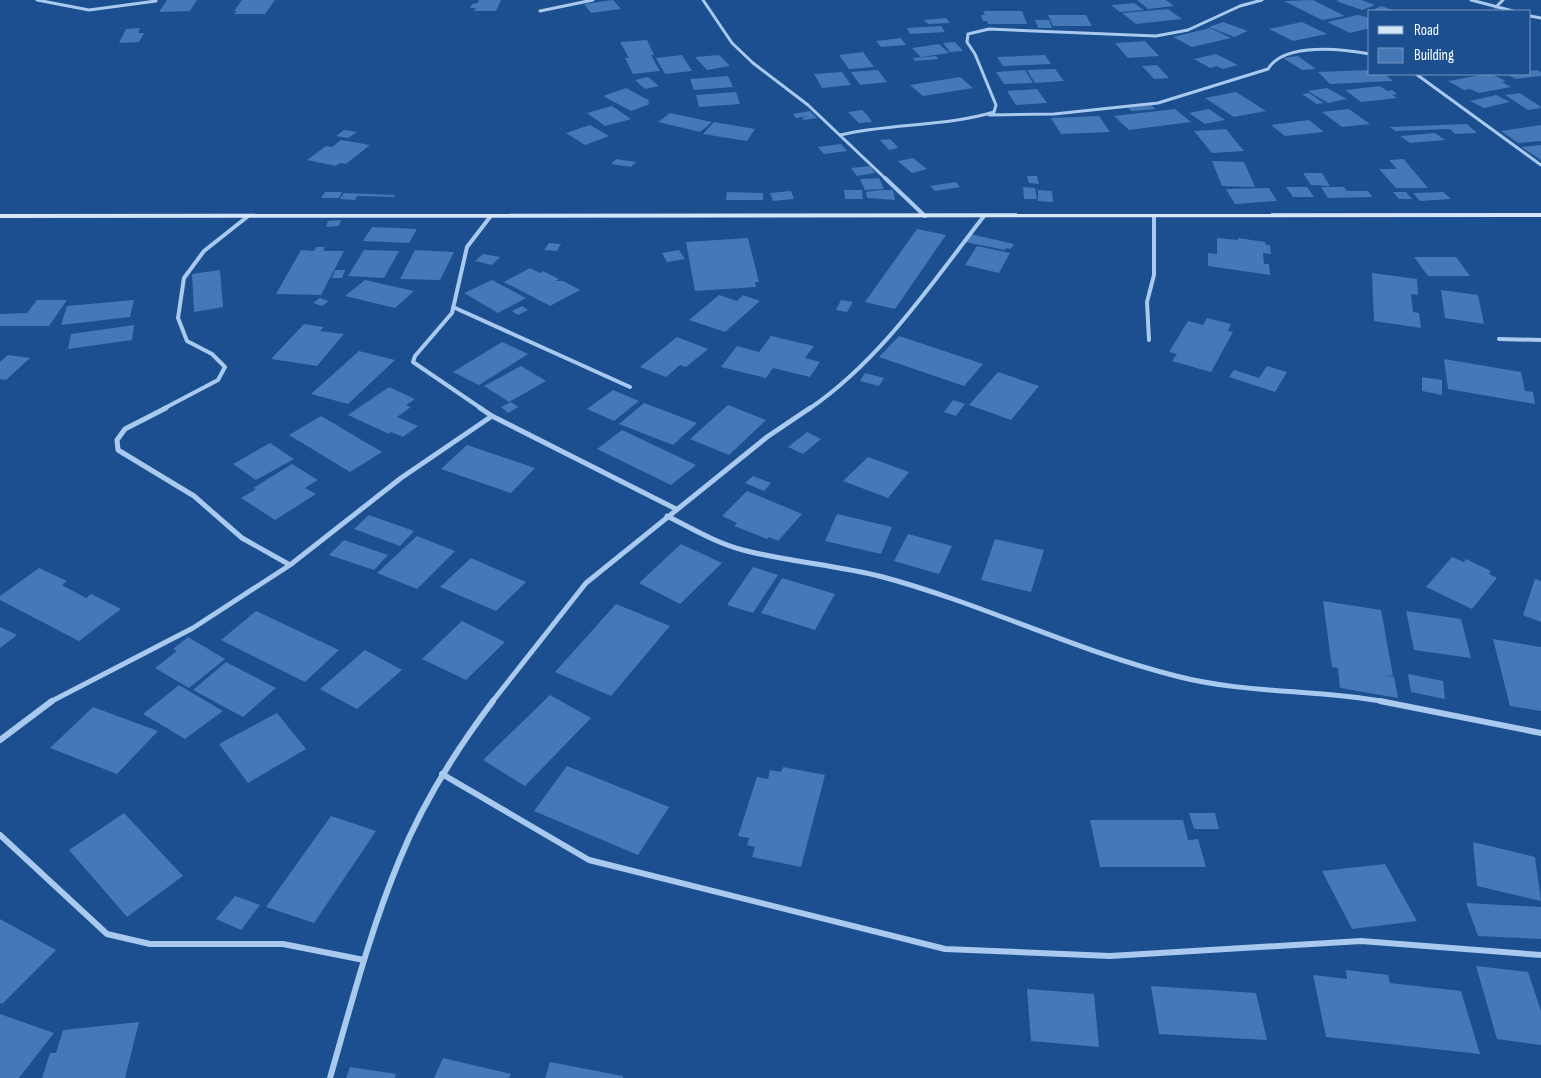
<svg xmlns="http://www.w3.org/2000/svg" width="1541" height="1078" font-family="'Sofia Sans Condensed',sans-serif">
<rect width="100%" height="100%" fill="#1b4f8f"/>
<path fill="#4478b7" d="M 167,0 L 197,0 L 190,11 L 159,12 Z
M 242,0 L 275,0 L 265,14 L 234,14 L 237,11 L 234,11 Z
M 479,0 L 501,0 L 496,11 L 474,11 L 476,8 L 470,8 L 472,4 L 478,3 Z
M 613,0 L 621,9 L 591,13 L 584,4 Z
M 1137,0 L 1166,0 L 1174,6 L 1148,9 Z
M 1313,0 L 1345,16 L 1322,20 L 1284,1 Z
M 1339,0 L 1361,0 L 1375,5 L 1362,10 L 1336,1 Z
M 1134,3 L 1144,10 L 1120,12 L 1111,5 Z
M 1381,6 L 1396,11 L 1366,13 Z
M 1168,9 L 1182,19 L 1136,24 L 1122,13 Z
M 983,11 L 1022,11 L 1027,24 L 988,24 L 987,21 L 983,21 L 981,15 L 985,15 Z
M 1048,15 L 1086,15 L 1092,26 L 1053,26 Z
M 1358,15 L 1370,18 L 1370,28 L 1350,33 L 1327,22 Z
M 946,18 L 950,23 L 928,24 L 924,20 Z
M 1035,20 L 1049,20 L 1052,28 L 1038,28 Z
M 1223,22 L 1248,31 L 1234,37 L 1209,27 Z
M 1302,22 L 1327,34 L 1293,41 L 1269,29 Z
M 941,26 L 945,32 L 910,34 L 907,28 Z
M 140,28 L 138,33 L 144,33 L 139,42 L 119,43 L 126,29 Z
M 1210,28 L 1231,38 L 1192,47 L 1173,37 Z
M 901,38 L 906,45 L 881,47 L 876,41 Z
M 647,40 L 654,55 L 651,55 L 660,71 L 633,74 L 625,58 L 629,58 L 620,42 Z
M 1145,41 L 1159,56 L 1128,58 L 1115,43 Z
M 955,42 L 963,51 L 950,52 L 943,43 Z
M 939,44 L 949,53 L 921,57 L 912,48 Z
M 863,52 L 874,67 L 849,69 L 839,55 Z
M 1216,54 L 1238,65 L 1223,69 L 1217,66 L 1210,68 L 1194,59 Z
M 682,55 L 692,71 L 665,74 L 656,58 Z
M 719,55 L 730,66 L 707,70 L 695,57 Z
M 1045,55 L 1051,64 L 1003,66 L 997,57 Z
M 936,56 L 938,59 L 915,61 L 913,58 Z
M 1298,56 L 1316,69 L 1302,70 L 1283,58 Z
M 1157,65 L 1169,78 L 1154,79 L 1142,66 Z
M 1055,69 L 1064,81 L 1035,83 L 1027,70 Z
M 878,70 L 887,82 L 860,85 L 851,72 Z
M 1025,70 L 1033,83 L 1004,84 L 996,72 Z
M 1370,70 L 1370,74 L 1384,74 L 1393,81 L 1330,84 L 1318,72 Z
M 1537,70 L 1541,72 L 1541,76 L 1516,79 L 1506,74 L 1530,74 L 1530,71 Z
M 842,72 L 851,85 L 822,88 L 814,74 Z
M 1486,74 L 1491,74 L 1506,81 L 1502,82 L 1511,87 L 1479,93 L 1470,89 L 1464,90 L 1448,81 Z
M 728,76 L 733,87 L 694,90 L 690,79 Z
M 648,77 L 659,86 L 645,89 L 635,80 Z
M 960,77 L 973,88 L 923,96 L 910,85 Z
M 1380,86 L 1387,91 L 1392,90 L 1397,94 L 1392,95 L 1397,98 L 1361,102 L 1345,90 Z
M 626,88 L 650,101 L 647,102 L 650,104 L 631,111 L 603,96 Z
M 1327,88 L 1347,99 L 1328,103 L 1308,91 Z
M 1037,89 L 1047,103 L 1016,105 L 1007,91 Z
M 736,92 L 740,104 L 699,107 L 696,95 Z
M 1236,92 L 1266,111 L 1234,117 L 1205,98 Z
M 1309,93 L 1324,103 L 1317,104 L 1302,94 Z
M 1520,93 L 1541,107 L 1541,108 L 1528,110 L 1505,95 Z
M 1496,95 L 1510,102 L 1484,108 L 1470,101 Z
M 1151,105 L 1156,109 L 1132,111 L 1128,108 Z
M 612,106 L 631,119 L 605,126 L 587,113 Z
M 1175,109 L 1191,122 L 1129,130 L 1114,116 Z
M 1209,109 L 1225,120 L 1205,124 L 1189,113 Z
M 1349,109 L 1370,124 L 1342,127 L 1322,112 Z
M 862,110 L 868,116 L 872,122 L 859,123 L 848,112 Z
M 810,111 L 817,118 L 804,120 L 802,118 L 809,116 L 796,118 L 793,114 Z
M 670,113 L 712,122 L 700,132 L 658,122 Z
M 1099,116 L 1110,132 L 1061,134 L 1051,118 Z
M 1309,120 L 1324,132 L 1285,136 L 1271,125 Z
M 714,122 L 755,129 L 747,141 L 703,134 Z
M 1467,124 L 1477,133 L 1455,134 L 1450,129 L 1395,131 L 1390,127 Z
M 590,125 L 609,136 L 585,145 L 566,133 Z
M 1541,125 L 1541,141 L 1518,143 L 1501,131 Z
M 1226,129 L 1244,151 L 1212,153 L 1194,131 Z
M 344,130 L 357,132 L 348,138 L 336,136 Z
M 1435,133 L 1445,140 L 1410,143 L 1400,136 Z
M 890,139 L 895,144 L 898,148 L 889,150 L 880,140 Z
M 341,140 L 370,145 L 346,164 L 340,163 L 336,166 L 307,160 L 326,146 L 332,147 Z
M 841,144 L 847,151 L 824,154 L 818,147 Z
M 1541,145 L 1541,160 L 1521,147 Z
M 913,158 L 927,169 L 912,173 L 898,161 Z
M 616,159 L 636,162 L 631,167 L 611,164 Z
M 1404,159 L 1411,168 L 1428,188 L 1396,188 L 1379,169 L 1397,169 L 1389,160 Z
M 1212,161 L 1244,162 L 1255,187 L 1222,186 Z
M 870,166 L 875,173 L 857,176 L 851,168 Z
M 1303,173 L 1322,173 L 1330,186 L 1311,185 Z
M 1027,176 L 1037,176 L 1039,184 L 1029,183 Z
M 879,178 L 884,189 L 865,190 L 860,179 Z
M 956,182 L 960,187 L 935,191 L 930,186 Z
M 1023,187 L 1035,188 L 1037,199 L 1024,199 Z
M 1286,187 L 1307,187 L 1314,197 L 1293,197 Z
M 1321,187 L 1344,187 L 1347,191 L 1368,191 L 1372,197 L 1328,198 Z
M 1269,188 L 1277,201 L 1235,204 L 1226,189 Z
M 844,190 L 862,190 L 863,199 L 845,199 Z
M 880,190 L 893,190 L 895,200 L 867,198 L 866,192 Z
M 1038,190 L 1052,191 L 1053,202 L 1038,201 Z
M 791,191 L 794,199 L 773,201 L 770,193 Z
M 325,192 L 342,192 L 339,198 L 321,198 Z
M 727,192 L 763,193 L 763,200 L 726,200 Z
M 1393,192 L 1406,192 L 1412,199 L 1399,199 Z
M 1443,192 L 1451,199 L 1420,201 L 1413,193 Z
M 344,193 L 395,195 L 394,197 L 357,196 L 355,200 L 340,199 Z
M 341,220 L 339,226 L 326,227 L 328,221 Z
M 372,227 L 417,229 L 409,243 L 363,241 Z
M 917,229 L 946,235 L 895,309 L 865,302 Z
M 970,234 L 1014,244 L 1011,249 L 1006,248 L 1005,250 L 965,242 Z
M 748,238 L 759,282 L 755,282 L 756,287 L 695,291 L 686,242 Z
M 1217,238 L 1238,240 L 1238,238 L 1265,242 L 1266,245 L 1270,245 L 1271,254 L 1263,253 L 1264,264 L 1269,264 L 1270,275 L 1208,266 L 1208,253 L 1217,254 Z
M 549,243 L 561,244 L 557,251 L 544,250 Z
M 977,246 L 1010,253 L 999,273 L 965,265 Z
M 316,247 L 325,247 L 323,251 L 344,251 L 321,295 L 276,294 L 301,250 L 314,251 Z
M 364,250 L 399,251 L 384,278 L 348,276 Z
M 415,250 L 454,252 L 440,280 L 400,279 Z
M 679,250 L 685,259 L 667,262 L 662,253 Z
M 483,254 L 500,257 L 492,265 L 475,261 Z
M 1414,257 L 1456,257 L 1470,276 L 1428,276 Z
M 530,268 L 540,273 L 543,271 L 559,279 L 556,281 L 563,281 L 580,290 L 550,306 L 504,282 Z
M 220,270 L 223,307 L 194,312 L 192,274 Z
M 335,270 L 345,270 L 342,278 L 332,278 Z
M 1372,273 L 1417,279 L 1418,295 L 1411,294 L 1413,312 L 1419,313 L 1421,328 L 1374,321 Z
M 365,280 L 414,291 L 395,308 L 345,296 Z
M 492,280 L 526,298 L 498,313 L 464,293 Z
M 1441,290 L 1478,295 L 1484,324 L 1445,318 Z
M 719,295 L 737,301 L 743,295 L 760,301 L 725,332 L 689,320 Z
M 320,298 L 329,301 L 322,306 L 313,303 Z
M 37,300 L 67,300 L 49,326 L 0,326 L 0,314 L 27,313 Z
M 134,300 L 130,317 L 61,325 L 67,306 Z
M 841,300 L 853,302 L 847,312 L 836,310 Z
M 522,306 L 528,310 L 518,315 L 512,311 Z
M 1207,318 L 1231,324 L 1228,331 L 1233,332 L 1211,372 L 1172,361 L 1177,354 L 1169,352 L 1188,321 L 1203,325 Z
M 304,324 L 324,327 L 320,331 L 344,334 L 317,366 L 271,359 Z
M 134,325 L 132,340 L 68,349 L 71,334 Z
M 771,336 L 814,346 L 805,358 L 820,362 L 810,377 L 773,368 L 766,378 L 721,367 L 737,346 L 759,352 Z
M 899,336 L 983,364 L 964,386 L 879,357 Z
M 677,337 L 708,349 L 686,367 L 680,365 L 666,377 L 640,367 Z
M 502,342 L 528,354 L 479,385 L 453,372 Z
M 359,351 L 395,360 L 348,404 L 311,394 Z
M 8,355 L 30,358 L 6,380 L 0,379 L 0,362 Z
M 1444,359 L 1521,372 L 1525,391 L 1533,392 L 1535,404 L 1448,389 Z
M 521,366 L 546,381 L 509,402 L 484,386 Z
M 1267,366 L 1287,372 L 1275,392 L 1229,377 L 1234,370 L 1259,378 Z
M 998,372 L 1039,386 L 1011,420 L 969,405 Z
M 865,373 L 884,378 L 879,386 L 860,381 Z
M 1422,377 L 1442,380 L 1442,395 L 1422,391 Z
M 389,387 L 415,399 L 406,405 L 411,407 L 397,417 L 418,426 L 403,437 L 391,432 L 389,434 L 348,415 Z
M 613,390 L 639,401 L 614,421 L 587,409 Z
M 953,400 L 965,404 L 956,416 L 944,412 Z
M 511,402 L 518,407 L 508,413 L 501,407 Z
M 644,403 L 697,423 L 673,445 L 619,424 Z
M 728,405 L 766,420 L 729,455 L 690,439 Z
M 321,416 L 382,452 L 350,472 L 289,435 Z
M 622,430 L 696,465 L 671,485 L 597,449 Z
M 807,432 L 821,439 L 803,454 L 788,447 Z
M 270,443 L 294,459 L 256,480 L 233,464 Z
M 467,445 L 535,468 L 511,493 L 441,469 Z
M 868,457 L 909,472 L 888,498 L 843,481 Z
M 292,464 L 318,480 L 305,488 L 316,494 L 275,520 L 241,498 L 256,489 L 253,488 Z
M 753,476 L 771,483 L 764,491 L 745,483 Z
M 747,491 L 802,514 L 778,541 L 769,537 L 767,539 L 734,526 L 737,523 L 722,516 Z
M 837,514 L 892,527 L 881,554 L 825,541 Z
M 369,515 L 414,531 L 400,546 L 354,529 Z
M 908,534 L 952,546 L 939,574 L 894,561 Z
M 417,536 L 455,551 L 417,589 L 377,573 Z
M 995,539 L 1044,550 L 1031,592 L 981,580 Z
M 344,540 L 388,555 L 374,570 L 329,555 Z
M 681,544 L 722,563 L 680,604 L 639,583 Z
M 1452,557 L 1464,562 L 1466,559 L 1491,571 L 1489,574 L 1497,578 L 1472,609 L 1426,587 Z
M 471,558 L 526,582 L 496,611 L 440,587 Z
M 753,567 L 778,575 L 753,613 L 727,605 Z
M 39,568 L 67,581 L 62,585 L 86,598 L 91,594 L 121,609 L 79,641 L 0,600 L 0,596 Z
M 782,578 L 835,594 L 815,630 L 761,613 Z
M 1535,579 L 1541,581 L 1541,622 L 1523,615 Z
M 1323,601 L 1381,610 L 1393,676 L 1383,675 L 1394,677 L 1398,698 L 1340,688 L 1338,668 L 1332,667 Z
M 616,604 L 670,626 L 611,696 L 555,672 Z
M 256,611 L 339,650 L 305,682 L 221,640 Z
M 1406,611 L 1461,619 L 1471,658 L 1414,650 Z
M 462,621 L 505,642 L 466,680 L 422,659 Z
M 0,627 L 17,635 L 0,648 Z
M 188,637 L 225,659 L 189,688 L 155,668 L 177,651 L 173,649 Z
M 1493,639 L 1541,647 L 1541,711 L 1510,706 Z
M 365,650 L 402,670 L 357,709 L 320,689 Z
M 226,662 L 276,688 L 243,717 L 193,690 Z
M 1408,674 L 1443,681 L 1445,699 L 1411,692 Z
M 179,685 L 223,711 L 185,739 L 143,714 Z
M 550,695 L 591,718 L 525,786 L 483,760 Z
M 93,707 L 158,731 L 117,774 L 50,748 Z
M 277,713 L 306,749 L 248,783 L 219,744 Z
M 567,766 L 669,807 L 638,855 L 534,811 Z
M 783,767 L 825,775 L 801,867 L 752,857 L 755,847 L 747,845 L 749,838 L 738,836 L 757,777 L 768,779 L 770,770 L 781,772 Z
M 124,813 L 183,876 L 127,917 L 69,850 Z
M 1189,813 L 1215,813 L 1219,829 L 1194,829 Z
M 331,816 L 376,831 L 314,923 L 266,907 Z
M 1090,820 L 1183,820 L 1188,840 L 1198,839 L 1206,867 L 1100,867 Z
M 1473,842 L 1535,857 L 1541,901 L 1477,886 Z
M 1385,864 L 1417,921 L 1352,929 L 1322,871 Z
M 235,896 L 260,905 L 241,930 L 216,919 Z
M 1466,903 L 1541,907 L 1541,939 L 1478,936 Z
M 0,919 L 56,950 L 2,1004 L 0,1003 Z
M 1476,966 L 1528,972 L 1541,1011 L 1541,1045 L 1497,1039 Z
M 1346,970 L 1388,975 L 1390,983 L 1461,991 L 1480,1054 L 1326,1037 L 1313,975 L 1347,979 Z
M 1151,986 L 1256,993 L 1267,1040 L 1159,1034 Z
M 1027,989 L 1094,994 L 1099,1047 L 1031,1041 Z
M 0,1014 L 54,1033 L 19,1078 L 0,1078 Z
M 139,1022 L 125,1078 L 42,1078 L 50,1053 L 56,1053 L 63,1030 Z
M 443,1058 L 511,1074 L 509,1078 L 434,1078 Z
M 550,1062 L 623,1076 L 623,1078 L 545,1078 Z
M 350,1067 L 396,1074 L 395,1078 L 346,1078 Z"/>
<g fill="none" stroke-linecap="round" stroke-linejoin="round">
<path stroke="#a9c9ee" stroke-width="3" d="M 37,0 L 89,10 L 156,1
M 703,0 L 732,43 L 753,63 L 808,105 L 887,180
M 1471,0 L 1513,11
M 1496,7 L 1503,0
M 540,11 L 593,0
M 1530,16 L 1541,18
M 1416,74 L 1541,165
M 989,115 L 1054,114 L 1158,103 L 1268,69 C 1284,42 1343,49 1370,54
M 840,135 C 891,123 944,127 994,112 L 996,105 L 975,54 L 967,42 L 968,34 L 989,29 L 1156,36 L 1188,30 L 1240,6 L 1262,0"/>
<path stroke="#a9c9ee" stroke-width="4" d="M 885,178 L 925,216
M 453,307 L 630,387
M 1499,339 L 1541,340
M 1149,340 L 1147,302 L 1154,275 L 1154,216
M 163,409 L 218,380 L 225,367 L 212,354 L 187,341 L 178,318 L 184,278 L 204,251 L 247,217
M 482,409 L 413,362 L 415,356 L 452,313 L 467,247 L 490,217
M 809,409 C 881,360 931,284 984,216"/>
<path stroke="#a9c9ee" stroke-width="5" d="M 166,408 L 125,429 L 117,440 L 118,450 L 194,496 L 242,538 L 290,565
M 480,408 L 492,416 L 676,509
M 667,516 C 691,528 716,543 743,550 C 789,562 837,565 883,577 C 983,604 1076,651 1176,676 C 1245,694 1317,689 1386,702
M 50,702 L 193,628 L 290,565 L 401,478 L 492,416
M 492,702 L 586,583 L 767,437 L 810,408"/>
<path stroke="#a9c9ee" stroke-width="6" d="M 1380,701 L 1541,733
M 0,740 L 52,701
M 442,774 L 589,860 L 945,949 L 1110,956 L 1361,941 L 1541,955
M 0,835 L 107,934 L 150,944 L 283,944 L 364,960
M 330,1078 C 351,1005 370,931 399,861 C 422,804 456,750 493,701"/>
<path fill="#d6e6fa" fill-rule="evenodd" d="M 1541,213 L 1541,217 L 0,218 L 0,214 Z"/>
</g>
<rect x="1368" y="10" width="162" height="65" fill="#1b4f8f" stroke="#7695bc"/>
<rect x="1378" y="26" width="25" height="8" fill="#d6e6fa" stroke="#7695bc"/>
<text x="1414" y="35" font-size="15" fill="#ffffff">Road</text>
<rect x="1378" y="48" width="25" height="15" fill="#4478b7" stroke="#7695bc"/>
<text x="1414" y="60" font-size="15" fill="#ffffff">Building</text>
</svg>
